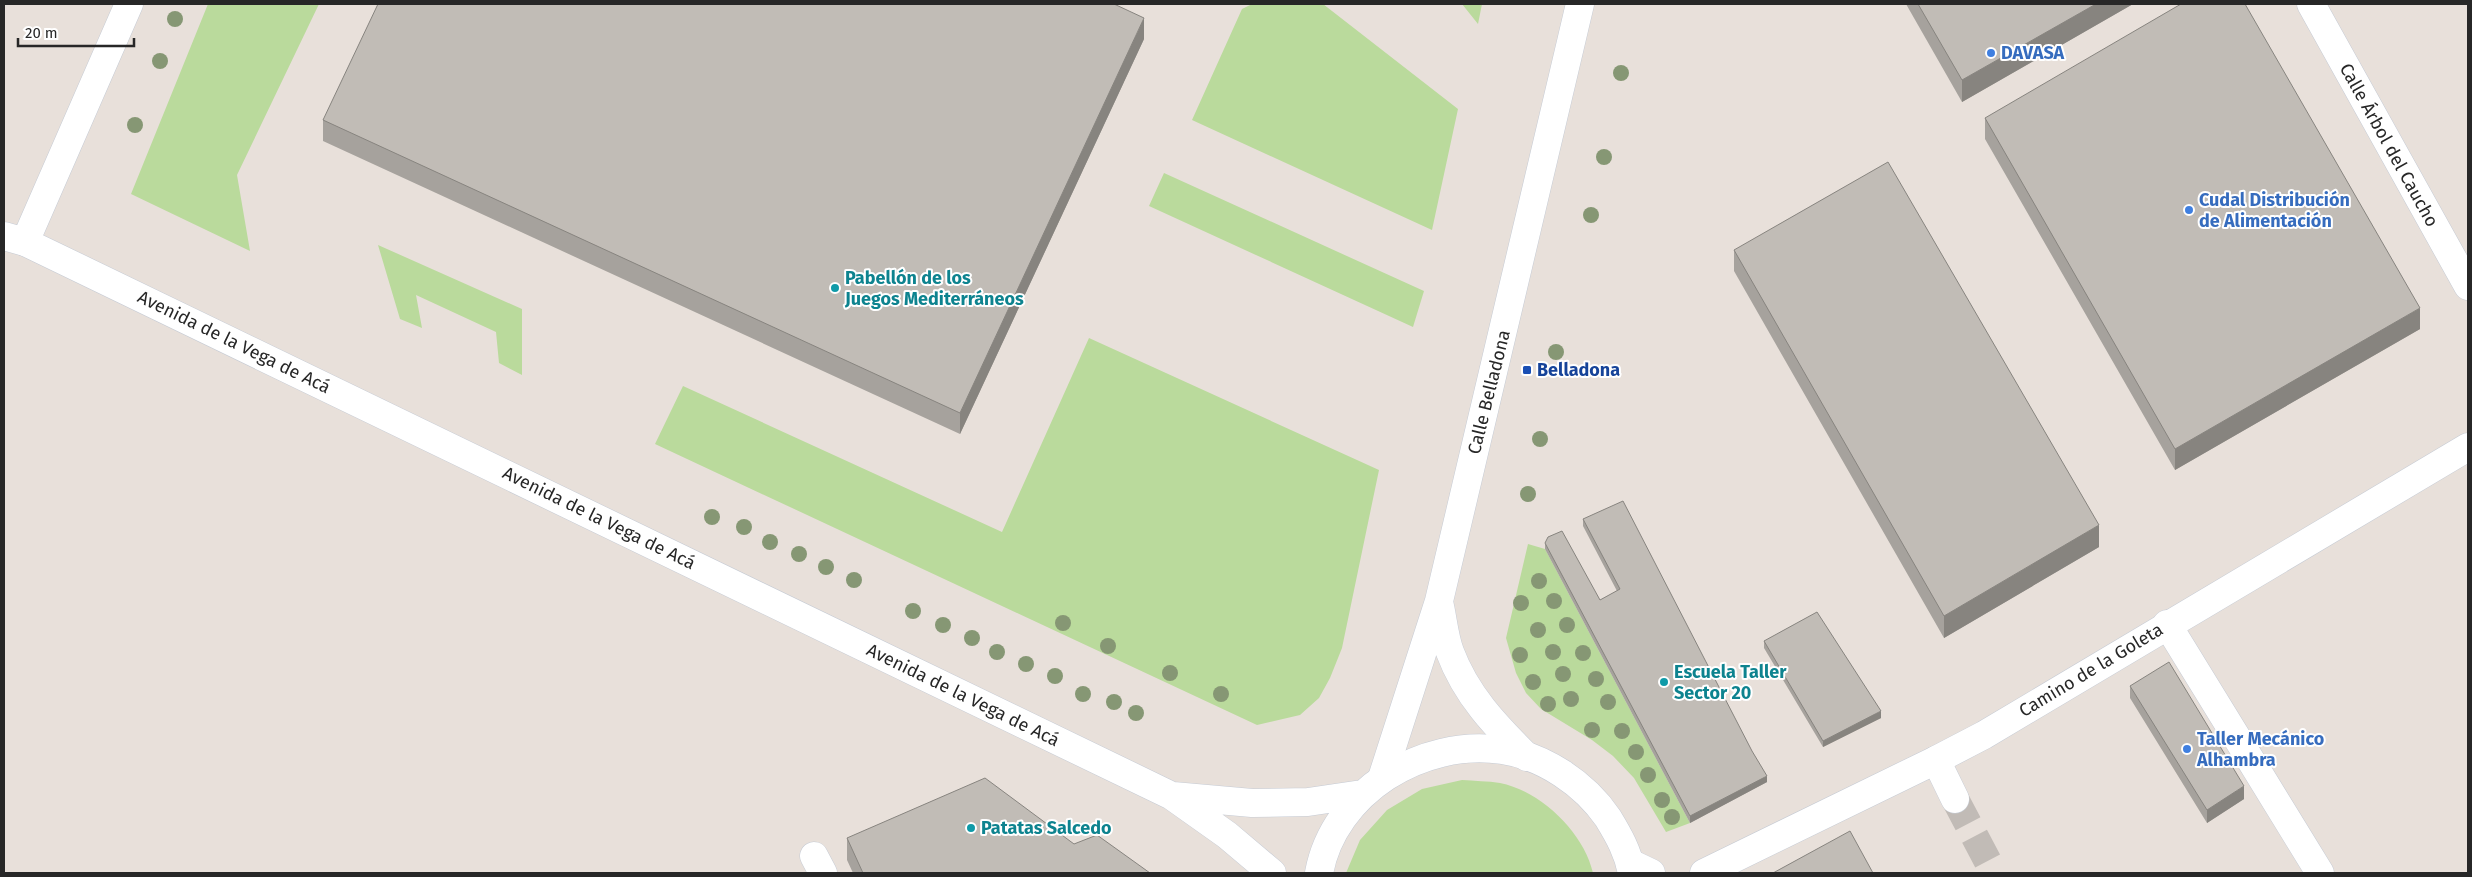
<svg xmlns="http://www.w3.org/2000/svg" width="2472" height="877" font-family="'Fira Sans',sans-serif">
<rect width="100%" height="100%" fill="#e8e0da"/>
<path fill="#bada9c" d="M 208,4 L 319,4 L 237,175 L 250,251 L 131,194 Z
M 1252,4 L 1323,4 L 1458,109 L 1432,230 L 1192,120 L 1242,9 Z
M 1462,4 L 1482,4 L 1478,24 Z
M 1164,173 L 1424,291 L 1413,327 L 1149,206 Z
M 378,245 L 522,309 L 522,375 L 499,363 L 496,332 L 416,295 L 422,328 L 400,319 Z
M 1089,338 L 1379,470 L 1342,648 L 1330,678 L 1319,698 L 1300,715 L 1257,725 L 655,444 L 683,386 L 1002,532 Z
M 1528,544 L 1545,549 L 1690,823 L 1666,832 L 1634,778 L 1613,756 L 1592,740 L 1541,709 L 1526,693 L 1516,673 L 1506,638 Z
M 1462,780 C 1474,781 1488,781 1500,783 C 1541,791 1584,833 1593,873 L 1346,873 L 1360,840 L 1387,810 L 1422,789 Z"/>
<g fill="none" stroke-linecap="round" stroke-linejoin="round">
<path stroke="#c1bbb6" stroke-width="28" stroke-dasharray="28 14" stroke-linecap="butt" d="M 1955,799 L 1994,873"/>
<defs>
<path id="minor" d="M 2311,4 L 2468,286
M 25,242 L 129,4
M 2167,624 L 2320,873
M 1936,760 L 1955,799
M 814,856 L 823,873"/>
<path id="tertiary" d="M 1439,602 C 1443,618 1444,636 1450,652 C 1466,695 1495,725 1527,757
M 1382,778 L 1439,601 L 1580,4
M 1630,863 L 1651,873
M 1704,873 L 1936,760 L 1984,735 L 2468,447"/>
<path id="secondary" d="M 4,236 L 25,242 L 1172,796 L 1227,835 L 1272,873
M 1173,796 L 1252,803 L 1308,802 L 1362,794
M 1319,873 C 1334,792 1422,738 1502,750 C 1544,756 1585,784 1608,818 C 1619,836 1628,852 1632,873"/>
</defs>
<use href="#minor" stroke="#c6cbd4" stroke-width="29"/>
<use href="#tertiary" stroke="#c6cbd4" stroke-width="29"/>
<use href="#secondary" stroke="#c6cbd4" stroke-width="29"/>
<use href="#minor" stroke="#fff" stroke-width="28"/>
<use href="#tertiary" stroke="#fff" stroke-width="28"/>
<use href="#secondary" stroke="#fff" stroke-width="28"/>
</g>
<g fill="#869774">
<circle cx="175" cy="19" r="8"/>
<circle cx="160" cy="61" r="8"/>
<circle cx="1621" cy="73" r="8"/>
<circle cx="135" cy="125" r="8"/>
<circle cx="1604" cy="157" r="8"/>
<circle cx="1591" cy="215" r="8"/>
<circle cx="1556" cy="352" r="8"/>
<circle cx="1540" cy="439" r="8"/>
<circle cx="1528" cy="494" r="8"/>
<circle cx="712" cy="517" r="8"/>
<circle cx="744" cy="527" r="8"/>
<circle cx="770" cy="542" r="8"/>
<circle cx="799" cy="554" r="8"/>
<circle cx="826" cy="567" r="8"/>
<circle cx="854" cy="580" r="8"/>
<circle cx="1539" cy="581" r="8"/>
<circle cx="1554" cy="601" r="8"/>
<circle cx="1521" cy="603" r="8"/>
<circle cx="913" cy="611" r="8"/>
<circle cx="1063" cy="623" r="8"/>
<circle cx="943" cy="625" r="8"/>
<circle cx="1567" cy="625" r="8"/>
<circle cx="1538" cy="630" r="8"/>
<circle cx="972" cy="638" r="8"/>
<circle cx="1108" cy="646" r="8"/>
<circle cx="997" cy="652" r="8"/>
<circle cx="1553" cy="652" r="8"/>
<circle cx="1583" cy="653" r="8"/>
<circle cx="1520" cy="655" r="8"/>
<circle cx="1026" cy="664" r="8"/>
<circle cx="1170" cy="673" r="8"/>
<circle cx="1563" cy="674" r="8"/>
<circle cx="1055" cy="676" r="8"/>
<circle cx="1596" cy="679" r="8"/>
<circle cx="1533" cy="682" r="8"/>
<circle cx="1083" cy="694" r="8"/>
<circle cx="1221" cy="694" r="8"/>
<circle cx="1571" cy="699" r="8"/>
<circle cx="1114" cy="702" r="8"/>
<circle cx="1608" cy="702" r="8"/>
<circle cx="1548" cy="704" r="8"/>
<circle cx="1136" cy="713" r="8"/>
<circle cx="1592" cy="730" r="8"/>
<circle cx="1622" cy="731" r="8"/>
<circle cx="1636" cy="752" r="8"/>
<circle cx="1648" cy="775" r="8"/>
<circle cx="1662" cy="800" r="8"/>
<circle cx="1672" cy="817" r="8"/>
</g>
<path fill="#a6a29d" d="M 1906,4 L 2133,4 L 1962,102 Z
M 1144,39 L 960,434 L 323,141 L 323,120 Z
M 1985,118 L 2420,329 L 2175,470 L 1985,139 Z
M 1734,250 L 2099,547 L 1944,638 L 1734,271 Z
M 1583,519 L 1767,782 L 1690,823 L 1545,549 L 1545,543 L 1600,600 L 1617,591 L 1583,526 Z
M 1764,641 L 1881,718 L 1823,747 L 1764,648 Z
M 2130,686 L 2244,799 L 2207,823 L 2130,698 Z
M 847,838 L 1074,844 L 1150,873 L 853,873 L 847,860 Z"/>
<path fill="#87847f" d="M 2096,4 L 2133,4 L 1962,102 L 1962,80 Z
M 1144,18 L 1144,39 L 960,434 L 960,413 Z
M 2420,308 L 2420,329 L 2175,470 L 2175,449 Z
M 2099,525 L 2099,547 L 1944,638 L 1944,616 Z
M 1881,711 L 1881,718 L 1823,747 L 1823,741 Z
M 1767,776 L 1767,782 L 1690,823 L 1690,816 Z
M 2244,786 L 2244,799 L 2207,823 L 2207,810 Z"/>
<path fill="#c1bcb6" stroke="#87847f" d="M 378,4 L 1114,4 L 1144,18 L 960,413 L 323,120 Z
M 1918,4 L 2096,4 L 1962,80 Z
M 2181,4 L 2245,4 L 2420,308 L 2175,449 L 1985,118 Z
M 1888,162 L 2099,525 L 1944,616 L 1734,250 Z
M 1623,501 L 1752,751 L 1767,776 L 1690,816 L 1545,543 L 1548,537 L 1562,531 L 1600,600 L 1620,589 L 1583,519 Z
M 1817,612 L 1881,711 L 1823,741 L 1764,641 Z
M 2169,662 L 2244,786 L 2207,810 L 2130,686 Z
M 985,778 L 1074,844 L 1097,835 L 1150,873 L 863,873 L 847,838 Z
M 1850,831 L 1873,873 L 1773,873 Z"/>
<g fill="#3f7fe0" stroke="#fff" stroke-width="2">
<circle cx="1991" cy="53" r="5"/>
<circle cx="2189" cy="210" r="5"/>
<circle cx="2187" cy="749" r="5"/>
</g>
<g fill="#0f9aa8" stroke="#fff" stroke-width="2">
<circle cx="835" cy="288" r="5"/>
<circle cx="1664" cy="682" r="5"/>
<circle cx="971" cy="828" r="5"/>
</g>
<rect fill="#1a4fb4" stroke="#fff" stroke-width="2" x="1522" y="365" width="10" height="10" rx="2.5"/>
<g text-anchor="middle" stroke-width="4" stroke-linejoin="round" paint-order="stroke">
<g font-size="18" font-weight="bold" fill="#366cbe" stroke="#fff" text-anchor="start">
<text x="2001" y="59">DAVASA</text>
<text x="2199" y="206">Cudal Distribución<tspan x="2199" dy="21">de Alimentación</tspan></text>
<text x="2197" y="745">Taller Mecánico<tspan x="2197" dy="21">Alhambra</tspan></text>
</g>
<g font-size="18" fill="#272727" stroke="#fff">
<text transform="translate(2389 145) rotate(61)" y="6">Calle Árbol del Caucho</text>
<text transform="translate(234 342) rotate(26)" y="6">Avenida de la Vega de Acá</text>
<text transform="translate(1489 392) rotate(-76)" y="6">Calle Belladona</text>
<text transform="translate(599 518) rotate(26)" y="6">Avenida de la Vega de Acá</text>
<text transform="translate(2091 670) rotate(-31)" y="6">Camino de la Goleta</text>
<text transform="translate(963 695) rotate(26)" y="6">Avenida de la Vega de Acá</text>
</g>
<g font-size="18" font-weight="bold" fill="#0d838f" stroke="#fff" text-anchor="start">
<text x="845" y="284">Pabellón de los<tspan x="845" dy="21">Juegos Mediterráneos</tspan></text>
<text x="1674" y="678">Escuela Taller<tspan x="1674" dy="21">Sector 20</tspan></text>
<text x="981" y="834">Patatas Salcedo</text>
</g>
<g font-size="18" font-weight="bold" fill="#164399" stroke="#fff" text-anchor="start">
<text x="1537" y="376">Belladona</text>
</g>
</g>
<rect width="2472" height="877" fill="none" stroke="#272727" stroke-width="10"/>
<path d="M18 38v8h116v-8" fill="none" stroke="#272727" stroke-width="2.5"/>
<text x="25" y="38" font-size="15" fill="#272727" stroke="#ffffff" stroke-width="4" paint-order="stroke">20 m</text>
</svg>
